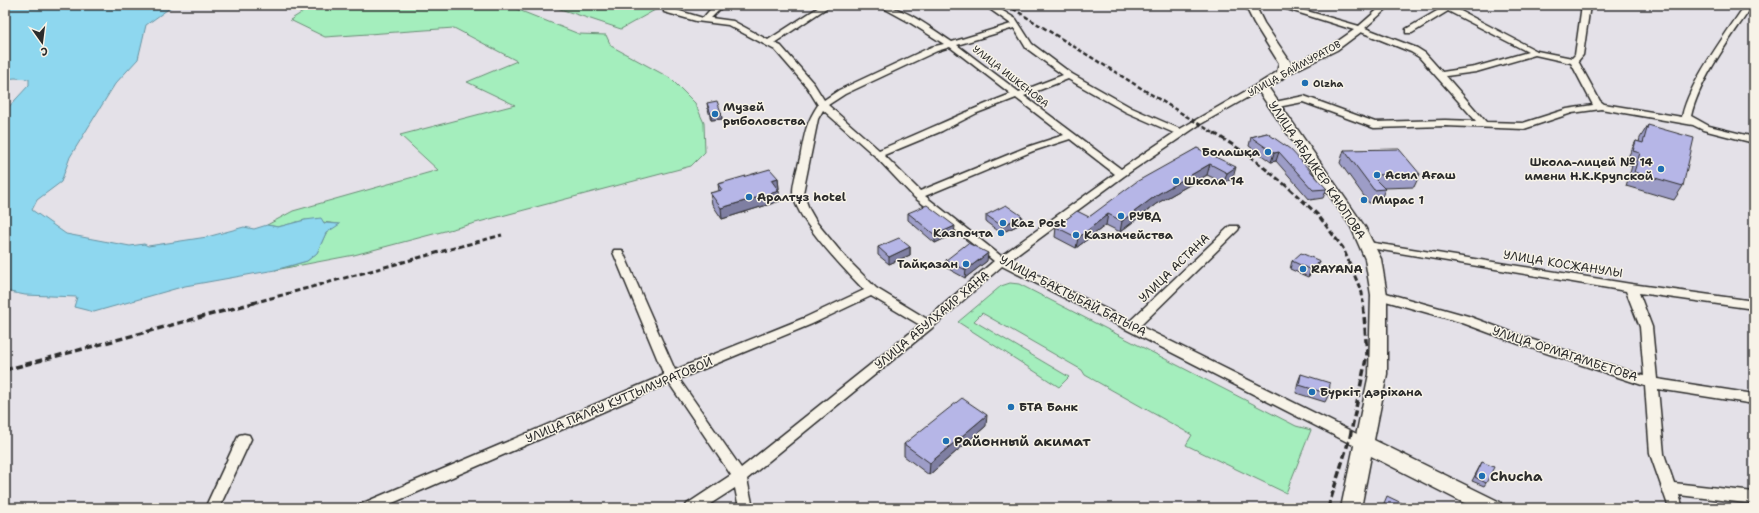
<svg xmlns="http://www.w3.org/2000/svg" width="1759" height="513" font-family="'Shantell Sans',sans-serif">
<rect width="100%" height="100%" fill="#e4e1e8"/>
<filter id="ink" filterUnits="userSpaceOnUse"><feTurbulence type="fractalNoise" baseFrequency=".025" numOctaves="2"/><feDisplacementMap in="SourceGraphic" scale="8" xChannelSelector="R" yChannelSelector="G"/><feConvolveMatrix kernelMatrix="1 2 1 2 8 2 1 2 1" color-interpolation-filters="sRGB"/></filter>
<g filter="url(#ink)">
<path fill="#a4eebd" stroke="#688c74" d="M 314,5 L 506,5 L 579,34 L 606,35 L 611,46 L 670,78 L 695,103 L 704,123 L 705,152 L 691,166 L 354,255 L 275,270 L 307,261 L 317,253 L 326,233 L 339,224 L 305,220 L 278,227 L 267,225 L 293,211 L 438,170 L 400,135 L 515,105 L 467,82 L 517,61 L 454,28 L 325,37 L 290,20 Z
M 548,5 L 664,5 L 621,29 Z
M 1010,283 L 1019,284 L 1296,426 L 1311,430 L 1286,493 L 1186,445 L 1192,435 L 1085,375 L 1082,370 L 982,313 L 974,321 L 1069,377 L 1059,387 L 958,322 L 1001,286 Z"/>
<path fill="#8ed7ef" stroke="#6692a1" d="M 5,5 L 174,5 L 146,25 L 138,59 L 115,84 L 97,113 L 70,157 L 61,182 L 37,200 L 32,210 L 66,234 L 130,246 L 144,244 L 148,246 L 207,237 L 244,227 L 254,229 L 267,225 L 278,227 L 305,220 L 321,218 L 324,223 L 340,224 L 326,233 L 317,253 L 307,261 L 275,270 L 185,286 L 94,312 L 74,307 L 77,297 L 25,295 L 5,291 L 5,111 L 29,85 L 29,79 L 15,78 L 5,79 Z"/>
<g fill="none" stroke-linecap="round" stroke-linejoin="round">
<defs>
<path id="street" d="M 670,5 L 679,5 L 673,9 L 703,18 L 714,5 L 727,5 L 720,9 L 711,18 L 733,21 L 768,40 L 822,5 L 831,5 L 774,43 L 781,46 L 814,84 L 824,100 L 839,90 L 931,47 L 944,44 L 909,22 L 878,5 C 902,5 932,29 952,42 L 1011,24 L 984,5 L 993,5 L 1016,19 L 1032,44 L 1072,74 L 1132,108 L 1180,129 L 1258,84 L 1264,84 L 1265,86 L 1264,88 L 1199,125 L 1124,176 L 1009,261 L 1130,321 L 1230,226 L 1238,226 L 1239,228 L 1238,230 L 1140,326 L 1369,440 L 1371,444 L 1369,448 L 1364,449 L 1359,448 L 1002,266 L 932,328 L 747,479 L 753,508 L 739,508 L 735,488 L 704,508 L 685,508 L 687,504 L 731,475 L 669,383 L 381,508 L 359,508 L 361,504 L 664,375 L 613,252 L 614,250 L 622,250 L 623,252 L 675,370 L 804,318 L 864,290 C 847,272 793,217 793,192 C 793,181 799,165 801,153 C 805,133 806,123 818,105 L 807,87 L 775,50 L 728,25 L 696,21 L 664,12 L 664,8 ZM 1014,28 L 1026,48 L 1063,75 L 1019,92 L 957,45 ZM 950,47 L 1011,94 C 966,111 924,132 879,150 L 828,105 L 845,94 L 937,51 ZM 1068,79 L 1126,112 L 1174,133 L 1121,169 L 1024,96 ZM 1016,98 L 1064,135 L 1027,147 L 920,191 L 884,155 L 942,131 L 977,113 ZM 823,110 L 875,156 L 914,197 L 994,261 L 927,319 L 876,288 L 845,257 L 817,223 L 809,209 L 803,193 L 818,119 ZM 1070,139 L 1115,174 L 1001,256 L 925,196 L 1033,151 ZM 871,296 L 920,325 L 741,468 L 679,379 L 812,324 Z
M 1274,5 L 1286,5 L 1359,26 L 1383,5 L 1391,5 L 1365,28 L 1417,48 L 1425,53 L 1442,72 L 1475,67 L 1528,52 L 1448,11 L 1412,33 L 1406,33 L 1406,29 L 1442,8 L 1439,5 L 1456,5 L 1453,7 L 1537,51 L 1572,58 L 1575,55 L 1582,5 L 1590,5 L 1583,55 L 1578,61 L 1600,101 L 1604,104 L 1682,117 C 1688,84 1726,34 1745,5 L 1753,5 C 1732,36 1699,80 1691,116 L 1709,126 L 1754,137 L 1754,143 L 1703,130 L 1693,125 L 1601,109 L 1572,113 L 1524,129 L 1445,126 L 1374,128 L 1303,102 L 1273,108 L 1270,107 L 1269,105 L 1270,103 L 1304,96 L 1375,122 L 1445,120 L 1476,121 L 1419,57 L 1411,52 L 1361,32 L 1337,50 L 1286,75 L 1280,75 L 1279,73 L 1280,71 L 1331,46 L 1354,30 ZM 1535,55 L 1571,63 L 1593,105 L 1567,109 L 1523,123 L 1486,122 L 1446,76 L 1476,72 Z
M 1368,242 L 1631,284 L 1754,301 L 1754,309 L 1639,293 L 1652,327 L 1657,379 L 1754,394 L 1754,404 L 1658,389 L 1664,454 L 1674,483 L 1754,492 L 1754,504 L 1679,495 L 1683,508 L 1669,508 L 1650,454 L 1645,386 L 1519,344 L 1460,322 L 1375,298 L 1373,295 L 1375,292 L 1379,291 L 1468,316 L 1527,338 L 1644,376 L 1640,327 L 1626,291 L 1364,247 L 1363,245 L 1364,243 Z
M 244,434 L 249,435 L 251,439 L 219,508 L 205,508 L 237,439 L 239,435 Z"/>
<path id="secondary" d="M 1245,5 L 1255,5 L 1264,23 L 1291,63 C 1290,76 1278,82 1268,87 L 1365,227 L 1381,259 L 1387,295 L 1387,374 L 1374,440 L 1500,502 L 1503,508 L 1474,508 L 1371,456 L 1361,508 L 1341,508 L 1369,374 L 1371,295 L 1365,259 L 1351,227 L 1255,86 L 1277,72 L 1279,63 L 1254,23 Z"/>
</defs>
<use href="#street" stroke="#2b2b2b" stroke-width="3"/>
<use href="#secondary" stroke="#2b2b2b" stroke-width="3"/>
<use href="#street" fill="#f7f3e8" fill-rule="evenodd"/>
<use href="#secondary" fill="#f7f3e8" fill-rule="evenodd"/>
<path stroke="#2b2b2b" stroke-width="2.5" stroke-dasharray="4.5 2.5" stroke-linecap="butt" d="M 1007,5 L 1215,134"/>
<path stroke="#2b2b2b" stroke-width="3" stroke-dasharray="5.5 3" stroke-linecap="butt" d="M 1214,133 L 1247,154 L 1289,188 L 1318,215 L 1343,248 L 1362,293 L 1363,303
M 253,303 L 502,235"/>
<path stroke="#2b2b2b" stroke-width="3.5" stroke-dasharray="7 3.5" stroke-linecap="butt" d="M 5,370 L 257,302
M 1328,508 L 1350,437 L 1367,354 L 1363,302"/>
</g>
<path fill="#9d9dc7" stroke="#2b2b2b" d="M 586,5 L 600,5 L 595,7 Z
M 707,103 L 721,112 L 722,119 L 711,120 L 708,109 Z
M 1648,125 L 1683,186 L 1674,200 L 1626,186 L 1632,166 L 1626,164 L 1629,155 L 1636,141 L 1639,142 L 1640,138 Z
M 1267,133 L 1327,189 L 1323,198 L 1310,200 L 1276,161 L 1271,162 L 1249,146 L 1251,137 Z
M 1197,148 L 1233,178 L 1224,183 L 1207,175 L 1156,204 L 1120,232 L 1106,225 L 1076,248 L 1055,237 L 1056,227 L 1089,217 Z
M 1344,150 L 1420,174 L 1414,187 L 1384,188 L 1385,189 L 1380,202 L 1369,203 L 1340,163 Z
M 778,178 L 779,189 L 778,189 L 780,201 L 722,219 L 712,204 L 710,193 L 719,191 L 718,184 Z
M 908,213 L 954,234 L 935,243 L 908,220 Z
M 986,215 L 1022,216 L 1021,224 L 1001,233 L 986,222 Z
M 878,247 L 910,247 L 910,255 L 889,264 L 878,255 Z
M 946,260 L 987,261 L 965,278 L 945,267 Z
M 1292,261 L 1320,261 L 1317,268 L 1308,277 L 1290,269 Z
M 1301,374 L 1329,394 L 1325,402 L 1296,393 L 1298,382 Z
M 986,426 L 929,475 L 904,456 L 904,444 Z
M 1482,462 L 1486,483 L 1484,486 L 1472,481 Z"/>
<path fill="#7f7fa2" stroke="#2b2b2b" d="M 595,5 L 600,5 L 595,7 Z
M 721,112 L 722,119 L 711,120 L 711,114 Z
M 1279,152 L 1276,161 L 1271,162 L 1274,153 Z
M 1210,164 L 1207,175 L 1156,204 L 1120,232 L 1122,221 L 1158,194 Z
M 1236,167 L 1233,178 L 1224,183 L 1227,173 Z
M 778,178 L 779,189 L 772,191 L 771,180 Z
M 779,191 L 780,201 L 722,219 L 721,208 Z
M 1108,214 L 1106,225 L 1076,248 L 1078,238 Z
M 1022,216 L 1021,224 L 1001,233 L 1002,226 Z
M 955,226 L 954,234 L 935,243 L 935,235 Z
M 910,247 L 910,255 L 889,264 L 889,257 Z
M 988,253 L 987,261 L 965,278 L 966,270 Z
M 1320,261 L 1317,268 L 1308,277 L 1311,270 Z
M 987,415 L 986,426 L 929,475 L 930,463 Z"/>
<path fill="#b6b6e7" stroke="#2b2b2b" d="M 717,101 L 721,112 L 711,114 L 707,103 Z
M 1648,125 L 1694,138 L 1683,186 L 1634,172 L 1640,153 L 1633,151 L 1636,141 L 1643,143 Z
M 1267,133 L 1290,149 L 1327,189 L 1313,190 L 1279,152 L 1274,153 L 1251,137 Z
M 1197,148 L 1236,167 L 1227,173 L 1210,164 L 1158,194 L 1122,221 L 1108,214 L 1078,238 L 1056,227 L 1077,211 L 1089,217 L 1136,182 Z
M 1399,149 L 1420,174 L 1371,175 L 1385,189 L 1374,190 L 1344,150 Z
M 770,169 L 778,178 L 771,180 L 779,191 L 721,208 L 710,193 L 722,190 L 718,184 Z
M 927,205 L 955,226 L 935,235 L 908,213 Z
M 1006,205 L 1022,216 L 1002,226 L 986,215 Z
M 899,238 L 910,247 L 889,257 L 878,247 Z
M 968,243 L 988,253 L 966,270 L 946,260 Z
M 1301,253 L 1320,261 L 1311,270 L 1292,261 Z
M 1301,374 L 1330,383 L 1329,394 L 1299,385 Z
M 962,398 L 987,415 L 930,463 L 904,444 Z
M 1482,462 L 1494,467 L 1486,483 L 1475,477 Z
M 1387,496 L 1412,508 L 1382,508 Z
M 953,504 L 958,508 L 950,508 Z"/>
</g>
<g fill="#1f6fb2" stroke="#f7f3e8" stroke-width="1.5">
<circle cx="1305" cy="83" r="4"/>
<circle cx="715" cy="114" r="4"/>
<circle cx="1268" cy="152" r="4"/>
<circle cx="1661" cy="169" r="4"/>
<circle cx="1377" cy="175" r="4"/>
<circle cx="1176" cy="181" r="4"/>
<circle cx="749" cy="197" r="4"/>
<circle cx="1364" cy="200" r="4"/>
<circle cx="1121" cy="216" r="4"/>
<circle cx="1003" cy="223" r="4"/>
<circle cx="1001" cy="233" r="4"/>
<circle cx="1076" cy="235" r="4"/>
<circle cx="966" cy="264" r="4"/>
<circle cx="1303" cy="269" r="4"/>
<circle cx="1312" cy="392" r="4"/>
<circle cx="1011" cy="407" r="4"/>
<circle cx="946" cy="441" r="4"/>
<circle cx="1482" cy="476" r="4"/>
</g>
<g text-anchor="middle" stroke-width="3" stroke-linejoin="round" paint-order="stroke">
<g font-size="10" fill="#2b2b2b" stroke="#f7f3e8">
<text transform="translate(1294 68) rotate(-29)" y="4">УЛИЦА БАЙМУРАТОВ</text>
<text transform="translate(1011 76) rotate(38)" y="4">УЛИЦА ИШКЕНОВА</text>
</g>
<g font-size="10" font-weight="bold" fill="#2b2b2b" stroke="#f7f3e8" text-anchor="start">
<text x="1313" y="87">Olzha</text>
</g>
<g font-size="12" font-weight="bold" fill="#2b2b2b" stroke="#f7f3e8" text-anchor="start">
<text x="723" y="111">Музей<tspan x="723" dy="14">рыболовства</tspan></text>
<text x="1260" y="156" text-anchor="end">Болашқа</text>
<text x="1653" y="166" text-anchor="end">Школа-лицей № 14<tspan x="1653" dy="14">имени Н.К.Крупской</tspan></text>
<text x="1385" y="179">Асыл Ағаш</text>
<text x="1184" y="185">Школа 14</text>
<text x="757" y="201">Аралтұз hotel</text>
<text x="1372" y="204">Мирас 1</text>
<text x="1129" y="220">РУВД</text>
<text x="1011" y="227">Kaz Post</text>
<text x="993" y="237" text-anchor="end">Казпочта</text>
<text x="1084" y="239">Казначейства</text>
<text x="958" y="268" text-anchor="end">Тайқазан</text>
<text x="1311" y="273">RAYANA</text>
<text x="1320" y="396">Бүркіт дәріхана</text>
<text x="1019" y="411">БТА Банк</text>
</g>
<g font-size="12" fill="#2b2b2b" stroke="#f7f3e8">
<text transform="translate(1317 170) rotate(56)" y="4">УЛИЦА АБДИКЕР КАЮПОВА</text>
<text transform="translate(1563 264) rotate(9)" y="4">УЛИЦА КОСЖАНУЛЫ</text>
<text transform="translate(1174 268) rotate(-44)" y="4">УЛИЦА АСТАНА</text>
<text transform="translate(1073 296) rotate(27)" y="4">УЛИЦА БАКТЫБАЙ БАТЫРА</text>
<text transform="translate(932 320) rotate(-40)" y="4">УЛИЦА АБУЛХАИР ХАНА</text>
<text transform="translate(1565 354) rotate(18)" y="4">УЛИЦА ОРМАГАМБЕТОВА</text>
<text transform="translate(619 400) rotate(-23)" y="4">УЛИЦА ПАЛАУ КУТТЫМУРАТОВОЙ</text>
</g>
<g font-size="14" font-weight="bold" fill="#2b2b2b" stroke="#f7f3e8" text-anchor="start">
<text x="954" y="446">Районный акимат</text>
<text x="1490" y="481">Chucha</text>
</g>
</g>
<rect width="1759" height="513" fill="none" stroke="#f7f3e8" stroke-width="20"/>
<rect x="10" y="10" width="1739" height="493" fill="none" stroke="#2b2b2b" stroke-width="1.5" filter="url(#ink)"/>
<g transform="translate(42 42) rotate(166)" stroke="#f7f3e8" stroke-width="3" paint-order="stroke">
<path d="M0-3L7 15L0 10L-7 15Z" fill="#2b2b2b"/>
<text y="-6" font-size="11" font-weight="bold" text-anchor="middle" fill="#2b2b2b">С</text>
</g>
</svg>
